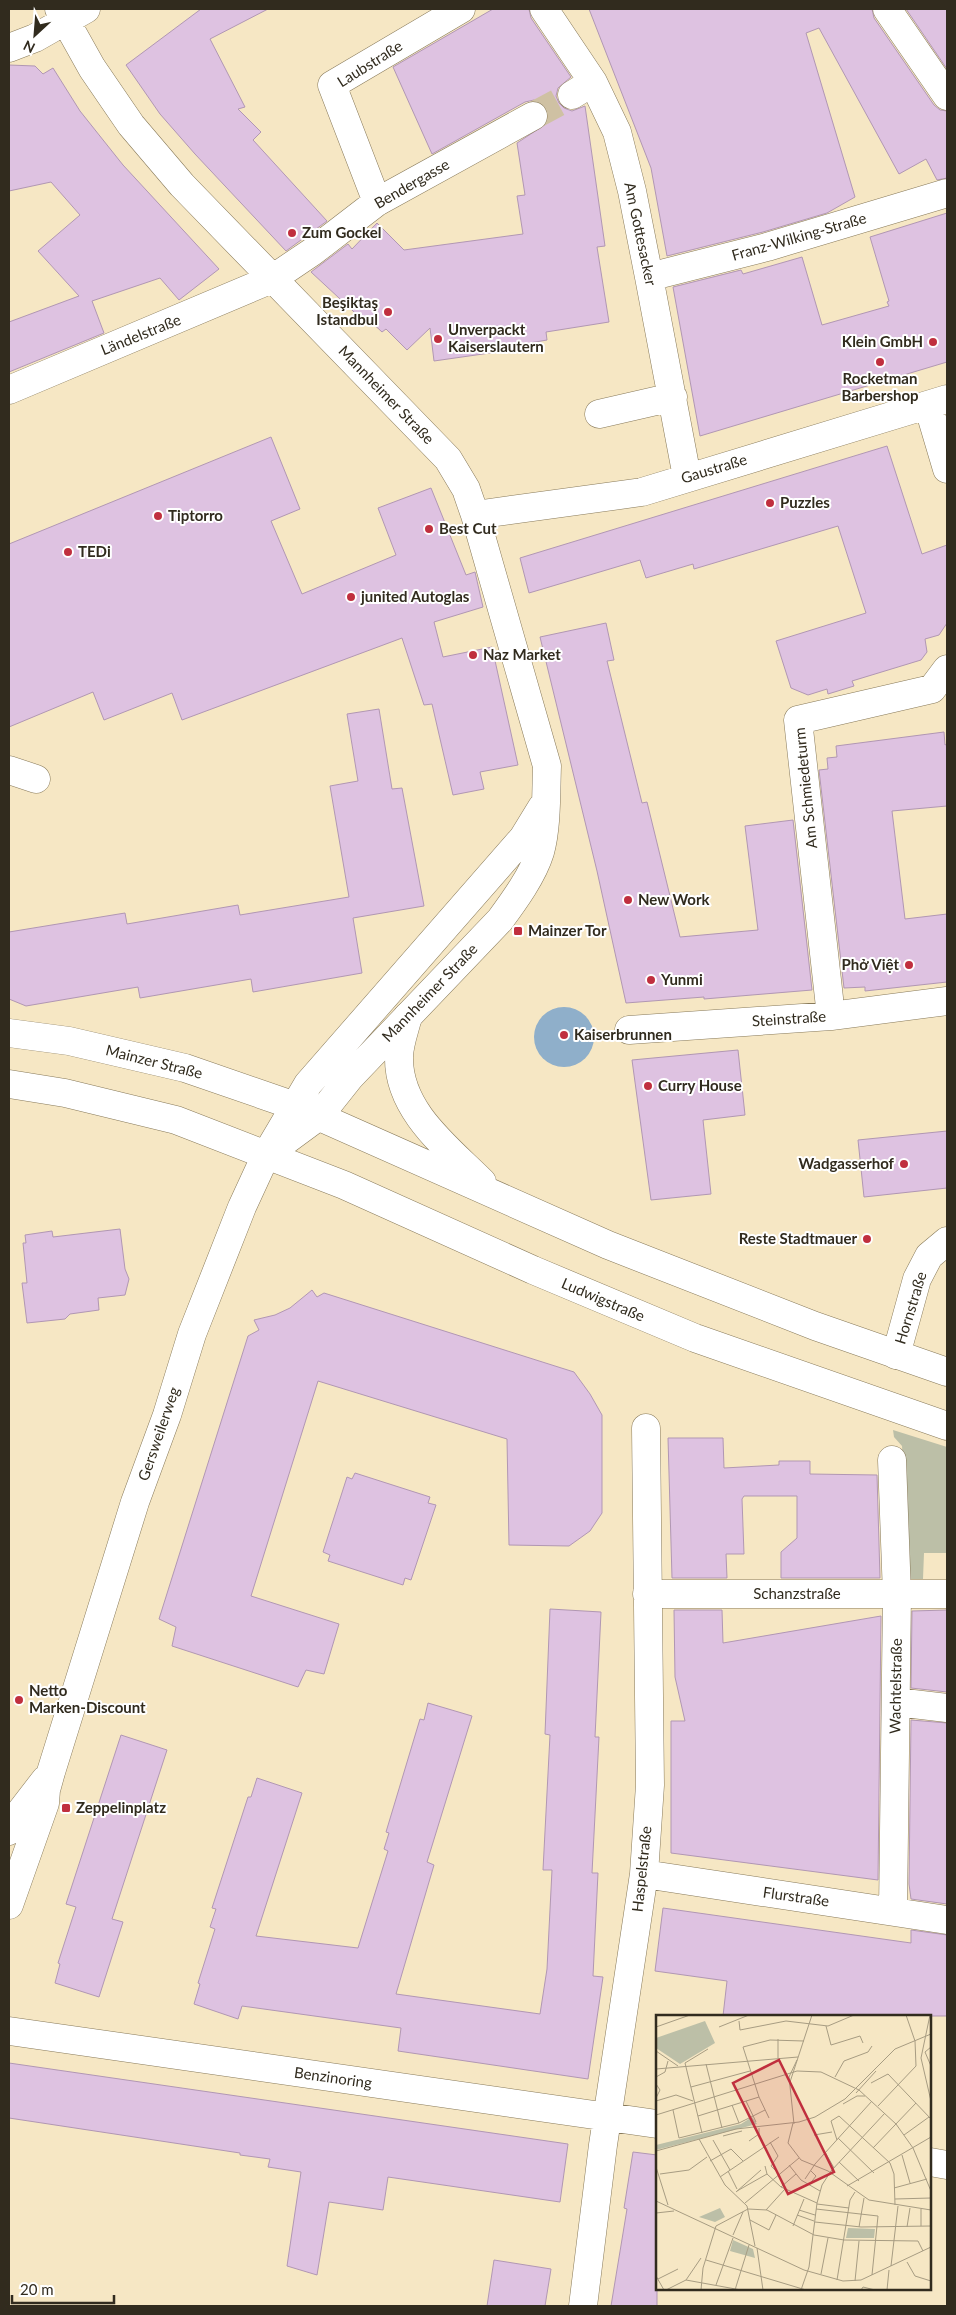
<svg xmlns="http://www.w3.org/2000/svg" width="956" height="2315" font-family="Lato,sans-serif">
<rect width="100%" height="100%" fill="#f6e7c4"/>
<path fill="#bcbfa7" d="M 893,1430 L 947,1447 L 947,1553 L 924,1553 L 923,1579 L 900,1579 L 903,1460 L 902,1446 L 894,1437 Z"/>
<path fill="#8fafca" d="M534 1037a30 30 0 1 1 60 0a30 30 0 1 1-60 0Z"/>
<path fill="#dec2e1" stroke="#b197b3" d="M 201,9 L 268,9 L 210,39 L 245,107 L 238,109 L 261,132 L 253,140 L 327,221 L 286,251 L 195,154 L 160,114 L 126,65 Z
M 493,9 L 529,9 L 531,18 L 571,77 L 558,88 L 556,96 L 559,103 L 564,108 L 572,111 L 585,106 L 605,246 L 597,247 L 609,322 L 546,332 L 547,340 L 518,345 L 518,349 L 434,361 L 430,328 L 407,350 L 386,329 L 382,332 L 370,321 L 367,324 L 311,272 L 348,244 L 352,249 L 377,223 L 404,250 L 523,234 L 517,196 L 525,195 L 517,143 L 546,124 L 549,117 L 546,108 L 541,103 L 534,100 L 525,102 L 432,154 L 393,67 Z
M 589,9 L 872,9 L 874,18 L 934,105 L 940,110 L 947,111 L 947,178 L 937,180 L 926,159 L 899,174 L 819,28 L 806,33 L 855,197 L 827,213 L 763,232 L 667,256 L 651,168 Z
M 906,9 L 947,9 L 947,69 Z
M 9,65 L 35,66 L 43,74 L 53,68 L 80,111 L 123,165 L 219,269 L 179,300 L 160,278 L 92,301 L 104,333 L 9,372 L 9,322 L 79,296 L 38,251 L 80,215 L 51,182 L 9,191 Z
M 947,213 L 947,362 L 700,436 L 673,287 L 741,270 L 743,274 L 802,257 L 822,325 L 889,306 L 887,302 L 889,301 L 870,237 Z
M 271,437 L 300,509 L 271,521 L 302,594 L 396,555 L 378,508 L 431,488 L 466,575 L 475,572 L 483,607 L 434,622 L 443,657 L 492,647 L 518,765 L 480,772 L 484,789 L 453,795 L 432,704 L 424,705 L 402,638 L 182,720 L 172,693 L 104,720 L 93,692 L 9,727 L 9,544 Z
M 887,446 L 922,554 L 947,545 L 947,623 L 939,635 L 925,639 L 927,652 L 921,660 L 852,681 L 854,686 L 828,694 L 827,689 L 808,695 L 791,688 L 776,641 L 866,613 L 838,526 L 694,569 L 693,564 L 646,578 L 640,560 L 529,593 L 520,558 Z
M 606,623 L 614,660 L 607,661 L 642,803 L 647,802 L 680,937 L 758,930 L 745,826 L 793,820 L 812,990 L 704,999 L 704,997 L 626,1003 L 597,871 L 540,637 Z
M 379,709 L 392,789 L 402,788 L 424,906 L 353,918 L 362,973 L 253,992 L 251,979 L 140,998 L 138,987 L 26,1006 L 9,999 L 9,932 L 125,913 L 127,924 L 238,905 L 240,915 L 349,897 L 330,786 L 358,781 L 347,714 Z
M 944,732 L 945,745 L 947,744 L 947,806 L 892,811 L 905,919 L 947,914 L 947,982 L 865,991 L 865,987 L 844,988 L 819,770 L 828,769 L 827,758 L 837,757 L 836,746 Z
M 738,1050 L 745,1115 L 703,1120 L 711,1194 L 651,1200 L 632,1060 Z
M 947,1131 L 947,1188 L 864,1197 L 858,1140 Z
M 120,1229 L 125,1269 L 129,1279 L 125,1295 L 98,1298 L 99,1310 L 70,1314 L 65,1319 L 27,1323 L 22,1283 L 27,1283 L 23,1243 L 26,1243 L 25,1235 L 52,1231 L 53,1237 Z
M 312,1290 L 317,1297 L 324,1293 L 574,1372 L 590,1394 L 602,1415 L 602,1513 L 590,1531 L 569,1546 L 509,1545 L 507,1439 L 318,1381 L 251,1596 L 339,1624 L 324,1674 L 306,1670 L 298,1687 L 172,1646 L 176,1627 L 159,1619 L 248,1336 L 259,1330 L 254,1320 L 275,1315 L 290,1308 Z
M 668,1438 L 723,1438 L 724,1468 L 779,1465 L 779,1461 L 810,1461 L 810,1474 L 877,1475 L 880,1578 L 781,1578 L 781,1552 L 797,1538 L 797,1496 L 744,1496 L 742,1499 L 744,1554 L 726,1554 L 727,1578 L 672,1578 Z
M 355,1473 L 430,1497 L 428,1503 L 436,1505 L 411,1580 L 405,1578 L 403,1585 L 328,1561 L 330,1555 L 323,1552 L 347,1477 L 352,1479 Z
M 550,1609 L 601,1612 L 595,1737 L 599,1737 L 592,1873 L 598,1873 L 593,1976 L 603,1977 L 588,2079 L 398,2051 L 401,2028 L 242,2006 L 238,2019 L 194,2004 L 200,1984 L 198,1983 L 215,1929 L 210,1927 L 216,1909 L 212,1908 L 248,1797 L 251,1797 L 257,1778 L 302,1793 L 256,1936 L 358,1948 L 388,1851 L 384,1849 L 389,1833 L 386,1832 L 420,1719 L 424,1720 L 428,1703 L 472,1716 L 427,1862 L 434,1865 L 396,1994 L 540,2014 L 547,1969 L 552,1870 L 543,1870 L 550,1735 L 545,1734 Z
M 674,1610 L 722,1610 L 723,1643 L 881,1616 L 878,1880 L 671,1853 L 671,1721 L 685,1721 L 675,1677 Z
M 947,1610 L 947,1692 L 911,1688 L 912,1611 Z
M 911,1720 L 947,1723 L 947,1904 L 911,1899 L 909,1884 Z
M 121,1735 L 167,1750 L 112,1919 L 123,1922 L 99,1997 L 55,1983 L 60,1964 L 58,1963 L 76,1907 L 66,1904 Z
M 663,1908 L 911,1943 L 911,1930 L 947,1935 L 947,2016 L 723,2016 L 727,1981 L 655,1971 Z
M 9,2063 L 568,2144 L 560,2202 L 388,2177 L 383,2210 L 329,2202 L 317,2275 L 287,2266 L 301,2172 L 268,2167 L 270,2159 L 240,2155 L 240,2153 L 9,2118 Z
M 633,2152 L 657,2155 L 657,2306 L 611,2306 L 627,2209 L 624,2208 Z
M 494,2260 L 551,2269 L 545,2306 L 487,2306 Z"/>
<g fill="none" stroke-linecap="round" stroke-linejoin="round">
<path stroke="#cfc1a3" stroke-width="28" stroke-dasharray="28 14" stroke-linecap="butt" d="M 533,116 L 572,95"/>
<defs>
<path id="minor" d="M 59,9 L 92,68 L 131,125 L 182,185 L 448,459 L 466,489 L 475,515 L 547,766 C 546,793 547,827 540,852 C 533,875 514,901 500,920 L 350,1077 L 319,1116 L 266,1155
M 544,9 L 593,82 L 617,132 L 632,191 L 649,277 L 687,477
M 887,9 L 947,96
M 9,48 L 35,38 L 86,9
M 572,95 L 593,82
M 377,202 L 332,85 L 461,9
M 649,277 L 767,247 L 947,193
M 9,390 L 272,279 L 312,252 L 377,202 L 533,116
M 928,405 L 947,469
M 599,414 L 673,397
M 475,515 L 642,492 L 947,399
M 9,770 L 36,779
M 831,1016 L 798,720 L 932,689 L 947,669
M 629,1030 L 831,1016 L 947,1001
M 896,1355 L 917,1279 L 929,1256 L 947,1241
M 892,1460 L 897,1595 L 893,1911
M 647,1594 L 947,1594
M 896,1702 L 947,1708
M 9,1831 L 18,1815 L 45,1780
M 644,1874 L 947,1920
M 9,1905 L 45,1803 L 46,1790 L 51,1772 L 135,1502 L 167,1415 L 192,1334 L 242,1207 L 266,1155 L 308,1084 L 523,838 L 542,807
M 9,2031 L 657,2124
M 930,2162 L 947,2165
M 583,2306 L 603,2145 L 644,1874 L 650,1785 L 646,1428"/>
<path id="major" d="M 408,1016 C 405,1029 399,1044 399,1057 C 398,1111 448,1148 482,1182
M 9,1033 L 69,1041 L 185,1068 L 295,1106 L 608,1245 L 815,1326 L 947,1372
M 9,1084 L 65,1093 L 176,1120 L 344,1185 L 533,1270 L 695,1338 L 947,1426"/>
</defs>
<use href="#minor" stroke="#887a5a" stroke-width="29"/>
<use href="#major" stroke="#887a5a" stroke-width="29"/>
<use href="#minor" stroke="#fff" stroke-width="28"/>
<use href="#major" stroke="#fff" stroke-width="28"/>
</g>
<g fill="#c02f3e" stroke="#fff" stroke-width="2">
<circle cx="292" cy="233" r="5"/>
<circle cx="388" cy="312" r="5"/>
<circle cx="438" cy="339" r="5"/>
<circle cx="933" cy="342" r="5"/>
<circle cx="880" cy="362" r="5"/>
<circle cx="770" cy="503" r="5"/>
<circle cx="158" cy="516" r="5"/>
<circle cx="429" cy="529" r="5"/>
<circle cx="68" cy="552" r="5"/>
<circle cx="351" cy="597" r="5"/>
<circle cx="473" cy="655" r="5"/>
<circle cx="628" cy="900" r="5"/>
<rect x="513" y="926" width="10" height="10" rx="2.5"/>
<circle cx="909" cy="965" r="5"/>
<circle cx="651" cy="980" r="5"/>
<circle cx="564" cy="1035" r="5"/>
<circle cx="648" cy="1086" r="5"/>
<circle cx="904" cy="1164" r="5"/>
<circle cx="867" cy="1239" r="5"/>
<circle cx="19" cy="1700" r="5"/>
<rect x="61" y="1803" width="10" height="10" rx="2.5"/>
</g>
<g text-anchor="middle" stroke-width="4" stroke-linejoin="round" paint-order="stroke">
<g font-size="15" fill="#312b1e" stroke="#fff">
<text transform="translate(370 64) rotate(-32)" y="5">Laubstraße</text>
<text transform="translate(412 184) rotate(-30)" y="5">Bendergasse</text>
<text transform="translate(640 234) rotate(78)" y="5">Am Gottesacker</text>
<text transform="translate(799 237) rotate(-16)" y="5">Franz-Wilking-Straße</text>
<text transform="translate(141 335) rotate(-22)" y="5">Ländelstraße</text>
<text transform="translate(386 395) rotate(46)" y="5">Mannheimer Straße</text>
<text transform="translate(714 469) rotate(-17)" y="5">Gaustraße</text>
<text transform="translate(806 788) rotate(-96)" y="5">Am Schmiedeturm</text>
<text transform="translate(430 993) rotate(-46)" y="5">Mannheimer Straße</text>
<text transform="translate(789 1019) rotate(-4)" y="5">Steinstraße</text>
<text transform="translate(154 1062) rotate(14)" y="5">Mainzer Straße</text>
<text transform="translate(603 1300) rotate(23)" y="5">Ludwigstraße</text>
<text transform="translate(911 1308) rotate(-73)" y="5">Hornstraße</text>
<text transform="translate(159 1434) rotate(-71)" y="5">Gersweilerweg</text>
<text x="797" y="1599">Schanzstraße</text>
<text transform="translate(896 1686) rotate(-89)" y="5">Wachtelstraße</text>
<text transform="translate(642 1869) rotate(-84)" y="5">Haspelstraße</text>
<text transform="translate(796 1897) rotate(8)" y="5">Flurstraße</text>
<text transform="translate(333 2078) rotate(8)" y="5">Benzinoring</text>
</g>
<g font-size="15" font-weight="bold" fill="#312b1e" stroke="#fff" text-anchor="start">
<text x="302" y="238">Zum Gockel</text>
<text x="378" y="308" text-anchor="end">Beşiktaş<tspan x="378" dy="17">Istandbul</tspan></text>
<text x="448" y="335">Unverpackt<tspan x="448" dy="17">Kaiserslautern</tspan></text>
<text x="923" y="347" text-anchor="end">Klein GmbH</text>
<text x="880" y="384" text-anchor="middle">Rocketman<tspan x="880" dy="17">Barbershop</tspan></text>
<text x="780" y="508">Puzzles</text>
<text x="168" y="521">Tiptorro</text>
<text x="439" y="534">Best Cut</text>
<text x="78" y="557">TEDi</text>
<text x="361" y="602">junited Autoglas</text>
<text x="483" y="660">Naz Market</text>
<text x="638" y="905">New Work</text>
<text x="528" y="936">Mainzer Tor</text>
<text x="899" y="970" text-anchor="end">Phở Việt</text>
<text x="661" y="985">Yunmi</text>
<text x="574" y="1040">Kaiserbrunnen</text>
<text x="658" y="1091">Curry House</text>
<text x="894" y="1169" text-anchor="end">Wadgasserhof</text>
<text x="857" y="1244" text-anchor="end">Reste Stadtmauer</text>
<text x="29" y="1696">Netto<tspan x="29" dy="17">Marken-Discount</tspan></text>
<text x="76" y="1813">Zeppelinplatz</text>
</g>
</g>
<g transform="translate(656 2015)">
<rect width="275" height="275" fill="#f6e7c4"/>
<path d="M 49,6 L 59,28 L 24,49 L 0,33 L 0,23 ZM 96,102 L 101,109 L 0,135 L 0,130 L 85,109 ZM 64,193 L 69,202 L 59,207 L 43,202 ZM 192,213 L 219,214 L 218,223 L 190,223 ZM 77,225 L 97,234 L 99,243 L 74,236 Z" fill="#bcbfa7"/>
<path fill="none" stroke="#a79c82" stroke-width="1" d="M 274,0 L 265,43 L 275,86M 83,6 L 84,15 L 130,6 L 172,11 L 198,0M 170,11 L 175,30 L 204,21 L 207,28M 0,12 L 34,0M 63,12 L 93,0M 122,24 L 122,43M 275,32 L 269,37 L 275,51M 0,36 L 22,51M 50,49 L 66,113M 0,54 L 142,42M 0,62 L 9,57 L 12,46M 179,62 L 188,46 L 212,37 L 216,31M 134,67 L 156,0M 215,68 L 232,59 L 275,104M 0,69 L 4,75 L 0,83M 35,72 L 94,56M 200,78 L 220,56M 0,86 L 20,80 L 37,86M 90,86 L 100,107M 187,89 L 201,81 L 209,81M 76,90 L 83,108M 222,91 L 260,51 L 259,26 L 250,0M 17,95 L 23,123 L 83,108 L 109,95M 0,100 L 141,56 L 165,57 L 203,75 L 240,109 L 257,133 L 275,176M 42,101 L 103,82M 113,103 L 103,82 L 87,32 L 114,25 L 148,26M 137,108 L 132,128 L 145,145 L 172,156 L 213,185 L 275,195M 138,109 L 133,62 L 141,45M 46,118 L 29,48 L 52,34M 158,120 L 176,117M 248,120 L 273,102M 67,121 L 86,116M 182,123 L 218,158M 43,124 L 69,170 L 91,191 L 99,231M 57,125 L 74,155M 181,125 L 175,106 L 183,101 L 234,148 L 238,159 L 239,190M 93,126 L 103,119 L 103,113M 114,127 L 122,141 L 115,151 L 123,159M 217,133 L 260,88M 0,136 L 80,114 L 143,107 L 159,102 L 189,84 L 239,34 L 275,19M 169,137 L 178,153M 246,140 L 254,168M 54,146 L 75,134 L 87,146M 183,147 L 203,166M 133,150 L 145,165 L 164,176M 109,151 L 111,159 L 125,172 L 161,188M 0,152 L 12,190M 72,156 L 81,174M 4,159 L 33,155 L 51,142M 64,162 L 123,122M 149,164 L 159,149 L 216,86M 153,170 L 160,161 L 155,156M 191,171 L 275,122M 125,172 L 140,159M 238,173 L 271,164M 81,176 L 111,159M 80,177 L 105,155M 239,184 L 275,183M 0,186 L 148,255 L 187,266 L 205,265 L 275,232M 89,188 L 143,143M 161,189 L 193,193M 160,194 L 222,201 L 216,260M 110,195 L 129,174M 143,195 L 159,200M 0,198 L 18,196M 141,200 L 158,206M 94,205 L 113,215 L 120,200M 159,207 L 205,212 L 275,211M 137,211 L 148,184M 265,211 L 265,194M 203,212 L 208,183M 251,212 L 254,193M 77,220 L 87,197M 101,233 L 107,275M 50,245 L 150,275M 251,247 L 259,261 L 275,266M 235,251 L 242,191M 165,259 L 172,223M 0,261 L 8,275M 2,264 L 22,254M 30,265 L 85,275M 181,265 L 194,185 L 199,177M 199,266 L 203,226M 60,270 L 77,223M 10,275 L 30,265 L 45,243M 45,275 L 47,253 L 60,211 L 92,194 L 111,195 L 158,220 L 188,225 L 262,226 L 267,236M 79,275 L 93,230M 145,275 L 153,252 L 161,188 L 166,170 L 175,156 L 229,98M 205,275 L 207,272 L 219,275M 231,275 L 233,255"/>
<path fill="#c02f3e" fill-opacity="0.15" stroke="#c02f3e" stroke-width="2.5" d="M 123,45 L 178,157 L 132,179 L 77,68 Z"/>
<rect width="275" height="275" fill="none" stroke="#312b1e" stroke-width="2.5"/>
</g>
<rect width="956" height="2315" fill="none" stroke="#312b1e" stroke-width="20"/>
<g transform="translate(35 35) rotate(206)" stroke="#ffffff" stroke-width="4" paint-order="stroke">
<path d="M0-4L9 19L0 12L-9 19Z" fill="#312b1e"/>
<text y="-8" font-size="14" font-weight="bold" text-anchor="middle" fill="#312b1e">N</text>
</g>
<path d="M12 2295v8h102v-8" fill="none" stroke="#312b1e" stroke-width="2.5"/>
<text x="20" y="2295" font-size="15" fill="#312b1e" stroke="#ffffff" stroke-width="4" paint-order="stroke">20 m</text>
</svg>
